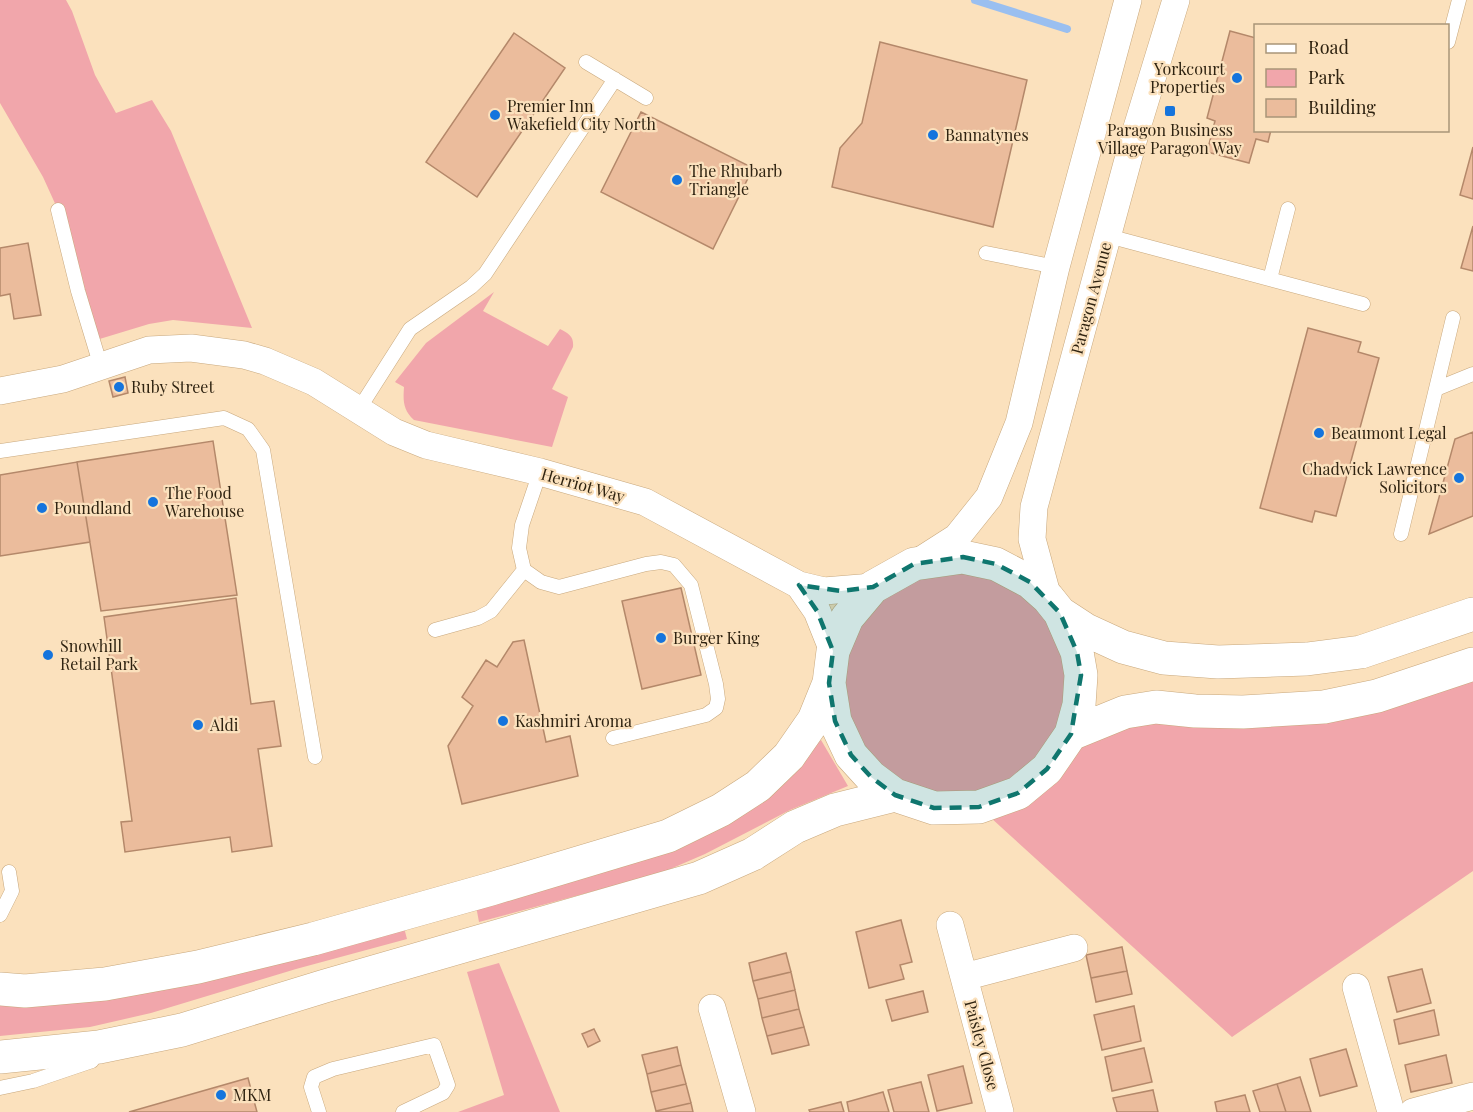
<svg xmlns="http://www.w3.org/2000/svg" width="1473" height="1112" font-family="'Playfair Display',serif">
<rect width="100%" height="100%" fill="#fbe1bd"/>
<path fill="#f1a6ab" d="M 0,0 L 66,0 L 72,11 L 95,75 L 116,113 L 152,100 L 171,131 L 252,328 L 173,320 L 149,324 L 93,341 L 58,210 L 43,177 L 0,103 Z
M 494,292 L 483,311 L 548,346 L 560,329 C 569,334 574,336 573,347 L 552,389 L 568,397 L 552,447 L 414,420 C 403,410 403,401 404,387 L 395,382 L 426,343 Z
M 963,557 L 1060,613 L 1071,733 L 1243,712 L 1473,664 L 1473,871 L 1232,1037 L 979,807 L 934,808 L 851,755 L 833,651 L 873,587 Z
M 821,740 L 848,786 L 790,810 L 705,854 L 661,873 L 479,922 L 476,906 L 772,791 Z
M 403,924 L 407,939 L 296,969 L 151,1013 L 90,1027 L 0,1036 L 0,1000 Z
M 499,963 L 560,1112 L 458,1112 L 504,1095 L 467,972 Z"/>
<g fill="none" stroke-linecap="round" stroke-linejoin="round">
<path stroke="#9abff0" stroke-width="8" d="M 975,0 L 1067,29"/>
</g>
<path fill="#ebbc9c" stroke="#b4886a" stroke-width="1.5" d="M 1230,31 L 1256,38 L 1256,130 L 1271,130 L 1268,142 L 1256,139 L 1249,163 L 1207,152 L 1215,121 L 1207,118 Z
M 514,33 L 565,68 L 477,197 L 426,162 Z
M 880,42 L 1027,80 L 993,227 L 832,187 L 840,148 L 862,123 Z
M 641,112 L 753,168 L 713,249 L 601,192 Z
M 1473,147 L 1473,199 L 1460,195 Z
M 1473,226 L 1473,271 L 1461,268 Z
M 28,243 L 41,315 L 14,319 L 10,294 L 0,296 L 0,248 Z
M 1308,328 L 1361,342 L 1358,352 L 1379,358 L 1336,516 L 1315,511 L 1312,522 L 1260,508 Z
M 125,377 L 128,393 L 113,397 L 109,381 Z
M 1473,432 L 1473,516 L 1429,534 L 1455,439 Z
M 213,441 L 237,595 L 101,611 L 77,462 Z
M 77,462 L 90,542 L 0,556 L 0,475 Z
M 681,588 L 701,675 L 642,689 L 622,601 Z
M 236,598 L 251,704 L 274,701 L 281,746 L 258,749 L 272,846 L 232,852 L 230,837 L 125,852 L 121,822 L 132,821 L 104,617 Z
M 524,640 L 546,742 L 570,736 L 578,776 L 462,804 L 448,746 L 473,706 L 462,697 L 486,660 L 497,667 L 513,642 Z
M 901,920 L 912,962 L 900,965 L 904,979 L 869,988 L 856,932 Z
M 1122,947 L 1127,971 L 1091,978 L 1086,955 Z
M 786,953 L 791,972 L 753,981 L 749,963 Z
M 1422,969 L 1431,1003 L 1397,1012 L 1388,977 Z
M 1127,971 L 1132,994 L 1096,1002 L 1091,978 Z
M 791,972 L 795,990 L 758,999 L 753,981 Z
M 795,990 L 799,1009 L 762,1018 L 758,999 Z
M 923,991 L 928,1012 L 892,1021 L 886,1000 Z
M 1134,1006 L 1141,1041 L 1102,1050 L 1094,1015 Z
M 799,1009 L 804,1027 L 767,1036 L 762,1018 Z
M 1434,1010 L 1439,1035 L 1399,1044 L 1394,1020 Z
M 804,1027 L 809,1045 L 772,1054 L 767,1036 Z
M 594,1029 L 600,1041 L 588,1047 L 582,1034 Z
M 677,1047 L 681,1065 L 647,1074 L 642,1055 Z
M 1144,1048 L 1152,1082 L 1112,1091 L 1105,1057 Z
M 1346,1049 L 1357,1086 L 1320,1096 L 1310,1059 Z
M 1446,1055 L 1452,1083 L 1411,1092 L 1405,1065 Z
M 681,1065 L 686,1084 L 651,1092 L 647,1074 Z
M 963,1066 L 972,1103 L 937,1111 L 928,1075 Z
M 1300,1077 L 1311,1112 L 1286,1112 L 1277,1084 Z
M 248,1078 L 257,1112 L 129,1112 Z
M 921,1082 L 929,1112 L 894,1112 L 888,1090 Z
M 686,1084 L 691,1103 L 656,1111 L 651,1092 Z
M 1277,1084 L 1286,1112 L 1260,1112 L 1253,1091 Z
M 1153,1090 L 1158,1112 L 1117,1112 L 1113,1098 Z
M 883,1092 L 889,1112 L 849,1112 L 847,1102 Z
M 1245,1095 L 1250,1112 L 1217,1112 L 1215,1102 Z
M 841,1102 L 844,1112 L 810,1112 L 809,1110 Z
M 691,1103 L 693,1112 L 656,1112 L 656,1111 Z"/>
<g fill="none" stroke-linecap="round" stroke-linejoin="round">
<defs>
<path id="lane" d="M 1448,42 L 1459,0
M 586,62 L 646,98
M 58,210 L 78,291 L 101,367
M 1108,236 L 1363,304
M 986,253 L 1056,267
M 1270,279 L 1288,209
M 1436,389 L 1473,374
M 359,409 L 410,329 L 471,287 L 485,274 L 615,79
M 0,451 L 224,418 L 248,429 L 263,450 L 315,757
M 540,472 L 522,525 L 519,548 L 524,570 L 541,582 L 559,587 L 646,564 L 661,562 L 674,565 L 691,585 L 716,684 L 718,699 L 716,708 L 706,715 L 613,738
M 1401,534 L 1453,318
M 435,630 L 478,618 L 491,611 L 524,570
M 0,915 L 12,891 L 9,872
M 0,1088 L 33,1081 L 92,1061
M 319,1112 L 311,1087 L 314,1077 L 333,1069 L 434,1045 L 448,1085 L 443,1093 L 403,1112"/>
<path id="street" d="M 0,391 L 63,379 L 149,350 L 191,348 L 244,355 L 265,361 L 314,382 L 394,432 L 426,445 L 540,472 L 645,502 L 799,585 L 817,611 L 833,651
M 918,562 L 957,537 L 989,497 L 1019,423 L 1056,267 L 1128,0
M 799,585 L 824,591 L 873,587
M 1048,598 L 1032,539 L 1034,507 L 1135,134 L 1176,0
M 950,925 L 1000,1112
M 964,977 L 1074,948
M 1356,987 L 1391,1112
M 712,1008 L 742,1112
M 1413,1112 L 1473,1096"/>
<path id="highway" d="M 1060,613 L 1086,630 L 1123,647 L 1164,658 L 1218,662 L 1307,659 L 1361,652 L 1473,614
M 1071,734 L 1125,712 L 1156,707 L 1195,711 L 1243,712 L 1324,707 L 1377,696 L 1473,664
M 0,989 L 25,991 L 105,984 L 198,967 L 313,939 L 491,889 L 668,836 L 721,810 L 758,786 L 789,756 L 814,720 L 829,683 L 833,651 L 847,618 L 873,587 L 914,564 L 963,557 L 996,564 L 1030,582 L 1048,598 L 1060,613 L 1077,652 L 1081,675 L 1079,705 L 1071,734 L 1047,769 L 1018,793 L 979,807 L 934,808 L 895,795 L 871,777 L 851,755 L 835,721 L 829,683
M 0,1057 L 99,1047 L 182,1030 L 325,986 L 699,878 L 753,854 L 795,827 L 835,810 L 895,795"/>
</defs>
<use href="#lane" stroke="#c8a87d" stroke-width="15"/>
<use href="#street" stroke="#c8a87d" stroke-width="28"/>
<use href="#highway" stroke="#c8a87d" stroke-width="34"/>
<use href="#lane" stroke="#fff" stroke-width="14"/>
<use href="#street" stroke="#fff" stroke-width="27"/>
<use href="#highway" stroke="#fff" stroke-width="33"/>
</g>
<path fill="#0f766e" fill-opacity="0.2" stroke="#0f766e" stroke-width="4.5" stroke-dasharray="12 8" stroke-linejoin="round" d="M 963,557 L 996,564 L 1030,582 L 1060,613 L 1077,652 L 1081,675 L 1071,734 L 1047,769 L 1018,793 L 979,807 L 934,808 L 895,795 L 871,777 L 851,755 L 835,721 L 829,683 L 833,651 L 817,611 L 799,585 L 841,591 L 873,587 L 914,564 Z"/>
<g fill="#1574dd" stroke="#fbe1bd" stroke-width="2">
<circle cx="1237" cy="78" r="6"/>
<rect x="1164" y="105" width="12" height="12" rx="3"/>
<circle cx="495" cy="115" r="6"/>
<circle cx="933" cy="135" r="6"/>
<circle cx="677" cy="180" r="6"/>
<circle cx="119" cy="387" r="6"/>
<circle cx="1319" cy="433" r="6"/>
<circle cx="1459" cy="478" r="6"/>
<circle cx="153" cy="502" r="6"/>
<circle cx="42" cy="508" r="6"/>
<circle cx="661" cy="638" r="6"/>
<circle cx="48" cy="655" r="6"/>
<circle cx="503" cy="721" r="6"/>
<circle cx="198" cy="725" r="6"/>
<circle cx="221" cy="1095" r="6"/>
</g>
<g text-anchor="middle" stroke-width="4.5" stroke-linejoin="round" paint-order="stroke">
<g font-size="16" fill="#2f2311" stroke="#fbe1bd" text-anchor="start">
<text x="1225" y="75" text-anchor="end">Yorkcourt<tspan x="1225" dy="18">Properties</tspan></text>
<text x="507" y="112">Premier Inn<tspan x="507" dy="18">Wakefield City North</tspan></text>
<text x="1170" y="136" text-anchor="middle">Paragon Business<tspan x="1170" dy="18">Village Paragon Way</tspan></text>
<text x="945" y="141">Bannatynes</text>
<text x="689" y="177">The Rhubarb<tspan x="689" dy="18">Triangle</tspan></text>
<text x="131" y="393">Ruby Street</text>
<text x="1331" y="439">Beaumont Legal</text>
<text x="1447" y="475" text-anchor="end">Chadwick Lawrence<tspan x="1447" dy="18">Solicitors</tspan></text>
<text x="165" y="499">The Food<tspan x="165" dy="18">Warehouse</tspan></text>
<text x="54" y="514">Poundland</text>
<text x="673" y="644">Burger King</text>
<text x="60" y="652">Snowhill<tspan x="60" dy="18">Retail Park</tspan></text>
<text x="515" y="727">Kashmiri Aroma</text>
<text x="210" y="731">Aldi</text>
<text x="233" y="1101">MKM</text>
</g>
<g font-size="16" fill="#2f2311" stroke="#fbe1bd">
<text transform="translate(1091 298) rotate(-75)" y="6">Paragon Avenue</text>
<text transform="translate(583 485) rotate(16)" y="6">Herriot Way</text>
<text transform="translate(982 1045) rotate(75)" y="6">Paisley Close</text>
</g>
</g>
<rect x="1254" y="24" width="195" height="108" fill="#fbe1bd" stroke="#a99578" stroke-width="1.5"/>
<rect x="1266" y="44" width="30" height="9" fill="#ffffff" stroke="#a99578" stroke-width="1.5"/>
<text x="1308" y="54" font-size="18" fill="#2f2311">Road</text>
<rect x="1266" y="69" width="30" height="18" fill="#f1a6ab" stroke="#a99578" stroke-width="1.5"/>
<text x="1308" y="84" font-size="18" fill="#2f2311">Park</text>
<rect x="1266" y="99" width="30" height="18" fill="#ebbc9c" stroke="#a99578" stroke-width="1.5"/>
<text x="1308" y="114" font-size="18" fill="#2f2311">Building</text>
</svg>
